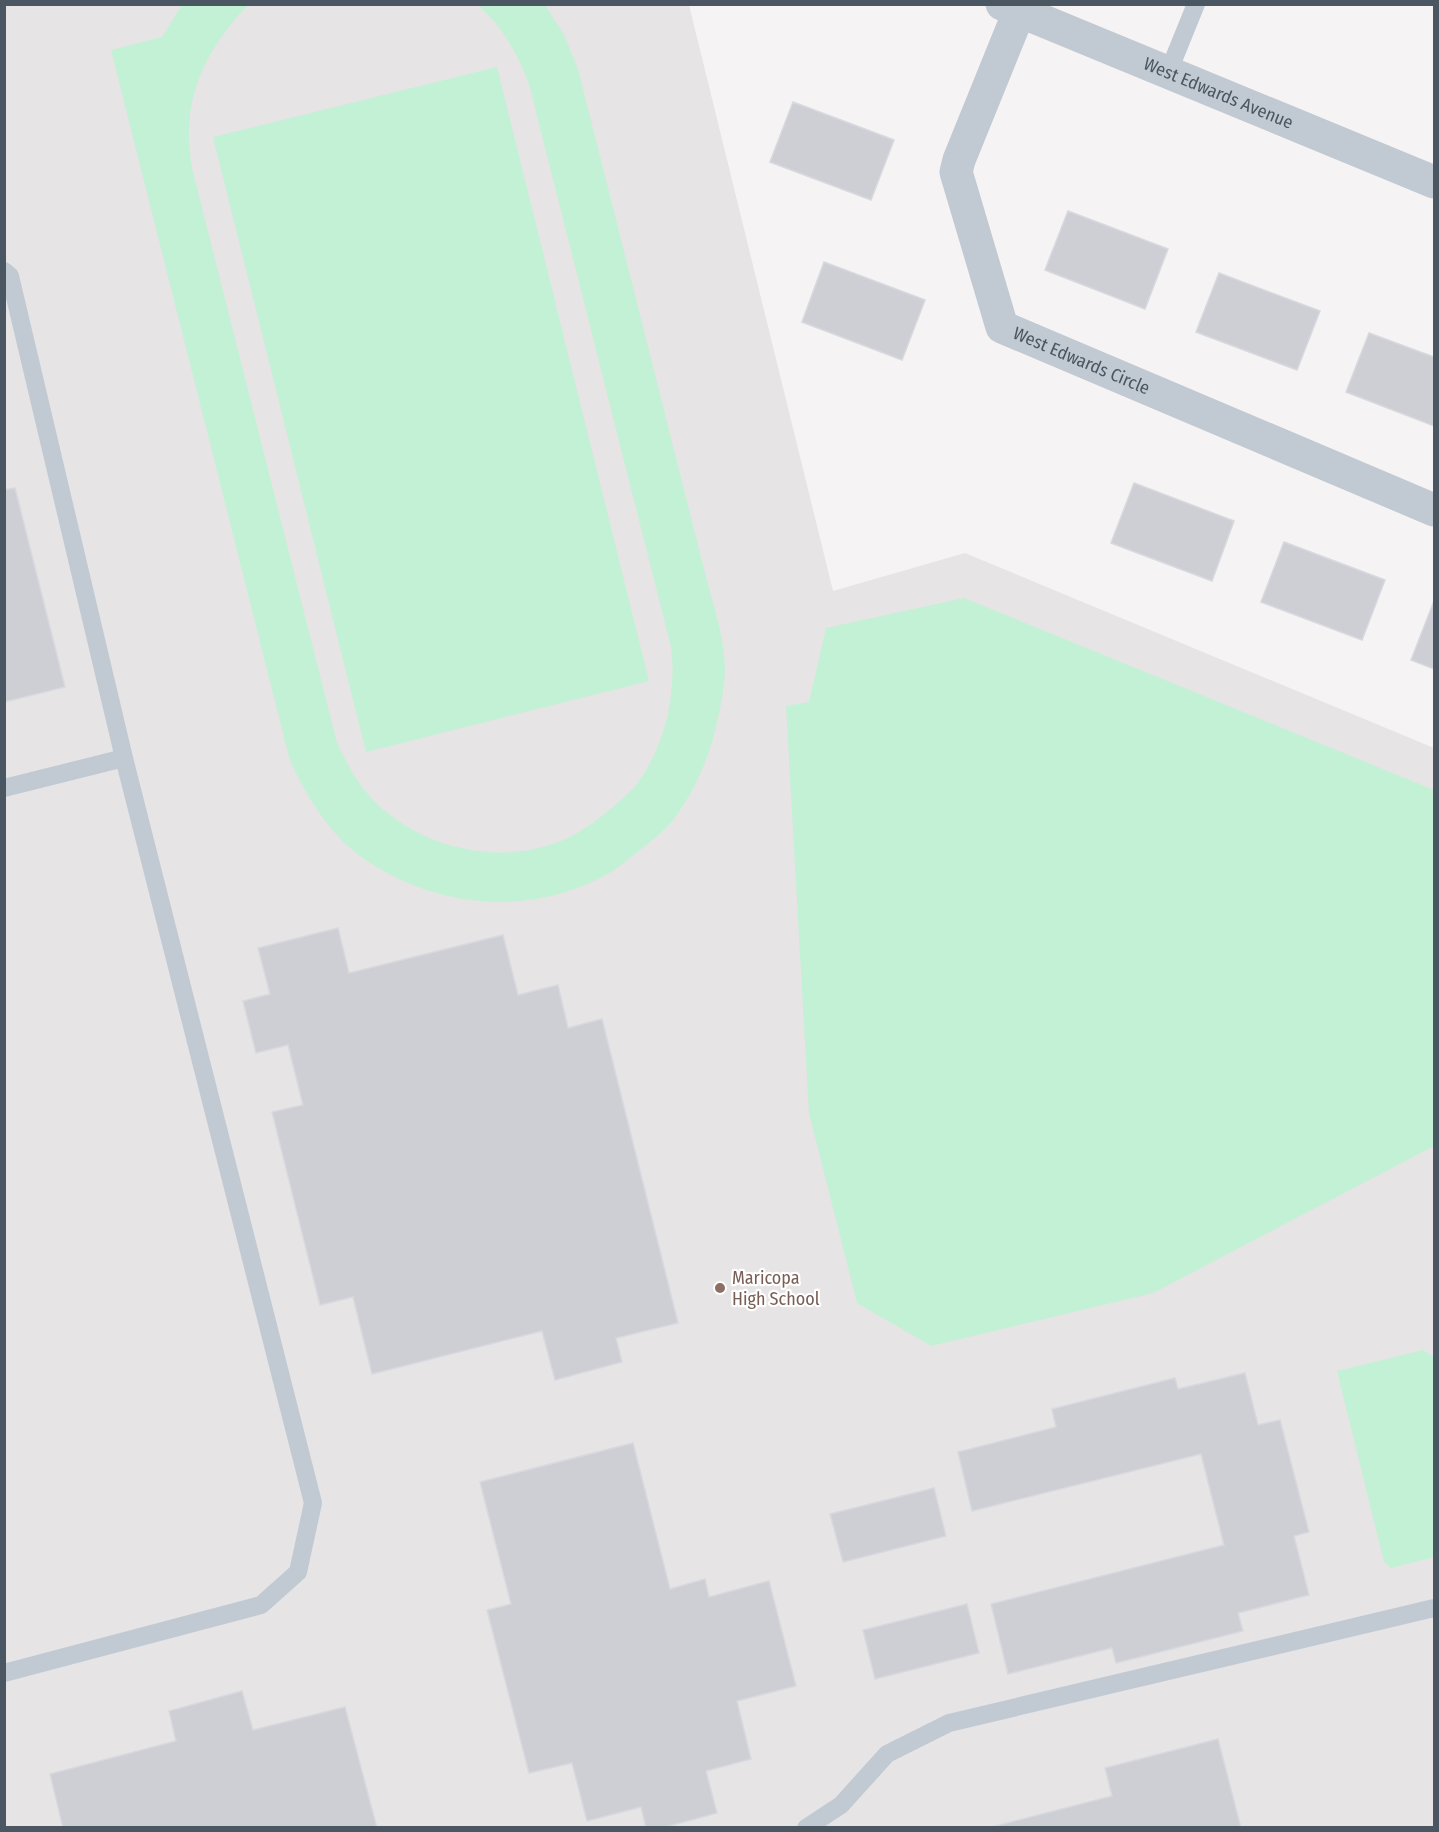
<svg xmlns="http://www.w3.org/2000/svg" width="1439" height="1832" font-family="'Fira Sans Condensed',sans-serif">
<rect width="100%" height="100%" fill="#f5f3f3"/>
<path fill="#e6e4e5" d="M 5,5 L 689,5 L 833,591 L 965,553 L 1434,748 L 1434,1827 L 5,1828 Z"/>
<path fill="#c3f1d5" d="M 182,5 L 248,5 C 216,38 191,79 189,126 C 188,140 190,154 192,168 L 337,743 C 344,758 352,773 362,787 C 408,847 499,870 568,838 C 584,830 599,819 613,807 C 620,800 630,793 636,785 C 665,748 677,693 671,647 L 529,84 C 517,53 503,27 478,5 L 545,5 L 564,35 L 578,69 L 702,561 C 710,595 724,633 725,668 C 725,689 719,714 714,735 C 705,766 695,789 676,816 C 666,830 649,843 636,853 C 628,859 620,867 611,872 C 532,918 436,909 363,858 C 329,834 308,798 290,761 L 111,50 L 162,37 Z
M 497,67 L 649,681 L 366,752 L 213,137 Z
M 964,598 L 1434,790 L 1434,1146 L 1153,1293 L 931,1346 L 857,1303 L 809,1113 L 786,706 L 809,702 L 826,628 Z
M 1423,1350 L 1431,1355 L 1434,1355 L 1434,1557 L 1391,1568 L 1384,1562 L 1337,1371 Z"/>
<path fill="#cdcfd5" stroke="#d7d9de" stroke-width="1.5" d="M 793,102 L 894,140 L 871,200 L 770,162 Z
M 1068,211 L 1168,249 L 1145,309 L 1045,270 Z
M 824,262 L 925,300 L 902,360 L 802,322 Z
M 1219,273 L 1320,311 L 1297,370 L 1196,332 Z
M 1369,333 L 1434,357 L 1434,426 L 1346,392 Z
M 1134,483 L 1234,521 L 1212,581 L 1111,543 Z
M 15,488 L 65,687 L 4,702 L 4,490 Z
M 1284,542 L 1385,580 L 1362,640 L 1261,602 Z
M 1434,601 L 1434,669 L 1411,660 Z
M 338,928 L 349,973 L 503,935 L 518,995 L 558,985 L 568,1028 L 602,1019 L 678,1323 L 616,1338 L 622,1362 L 555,1380 L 542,1331 L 372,1374 L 353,1297 L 320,1305 L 272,1112 L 303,1105 L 288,1045 L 256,1053 L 243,1001 L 270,994 L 258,948 Z
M 1245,1373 L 1258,1425 L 1280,1420 L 1309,1532 L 1294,1536 L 1309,1595 L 1238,1613 L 1243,1631 L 1116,1663 L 1112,1648 L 1008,1674 L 991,1604 L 1224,1545 L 1201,1454 L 972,1511 L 958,1452 L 1056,1427 L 1052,1409 L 1175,1378 L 1178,1389 Z
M 633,1443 L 670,1589 L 705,1579 L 709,1597 L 769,1581 L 796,1686 L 737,1701 L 751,1759 L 706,1771 L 717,1813 L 662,1828 L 646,1828 L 641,1807 L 587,1821 L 572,1763 L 529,1773 L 487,1610 L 511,1604 L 480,1482 Z
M 934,1488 L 946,1536 L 843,1562 L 830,1514 Z
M 967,1604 L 979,1653 L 875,1679 L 863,1630 Z
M 242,1691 L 253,1730 L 345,1707 L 377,1828 L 63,1828 L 50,1774 L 176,1741 L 169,1711 Z
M 1218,1739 L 1241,1828 L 988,1828 L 1112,1796 L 1105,1768 Z"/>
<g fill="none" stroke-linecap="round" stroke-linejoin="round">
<path stroke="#c1cad2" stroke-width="18" d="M 1168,73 L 1196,4
M 4,271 L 10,276 L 124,758 L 313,1503 L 298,1572 L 261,1605 L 4,1673
M 4,788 L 124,758
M 806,1828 L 841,1805 L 887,1754 L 949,1723 L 1434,1608"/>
<g stroke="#c1cad2" stroke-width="33">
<path id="s1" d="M 1002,4 L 1434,182"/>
<path id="s2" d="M 1019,12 L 959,160 L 956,172 L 1002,327 L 1434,510"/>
</g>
</g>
<circle fill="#8d6e63" stroke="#fff" stroke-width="2" cx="720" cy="1288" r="6"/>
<g text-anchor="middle" stroke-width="4.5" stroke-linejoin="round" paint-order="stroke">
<g font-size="18" fill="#4a5661" stroke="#fff">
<text dy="6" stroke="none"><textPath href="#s1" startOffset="234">West Edwards Avenue</textPath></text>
<text dy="6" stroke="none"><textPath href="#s2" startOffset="420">West Edwards Circle</textPath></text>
</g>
<g font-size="18" fill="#785e54" stroke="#fff" text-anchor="start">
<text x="732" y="1284">Maricopa<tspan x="732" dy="21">High School</tspan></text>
</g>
</g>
<rect width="1439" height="1832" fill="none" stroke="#4a5661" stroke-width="12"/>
</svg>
